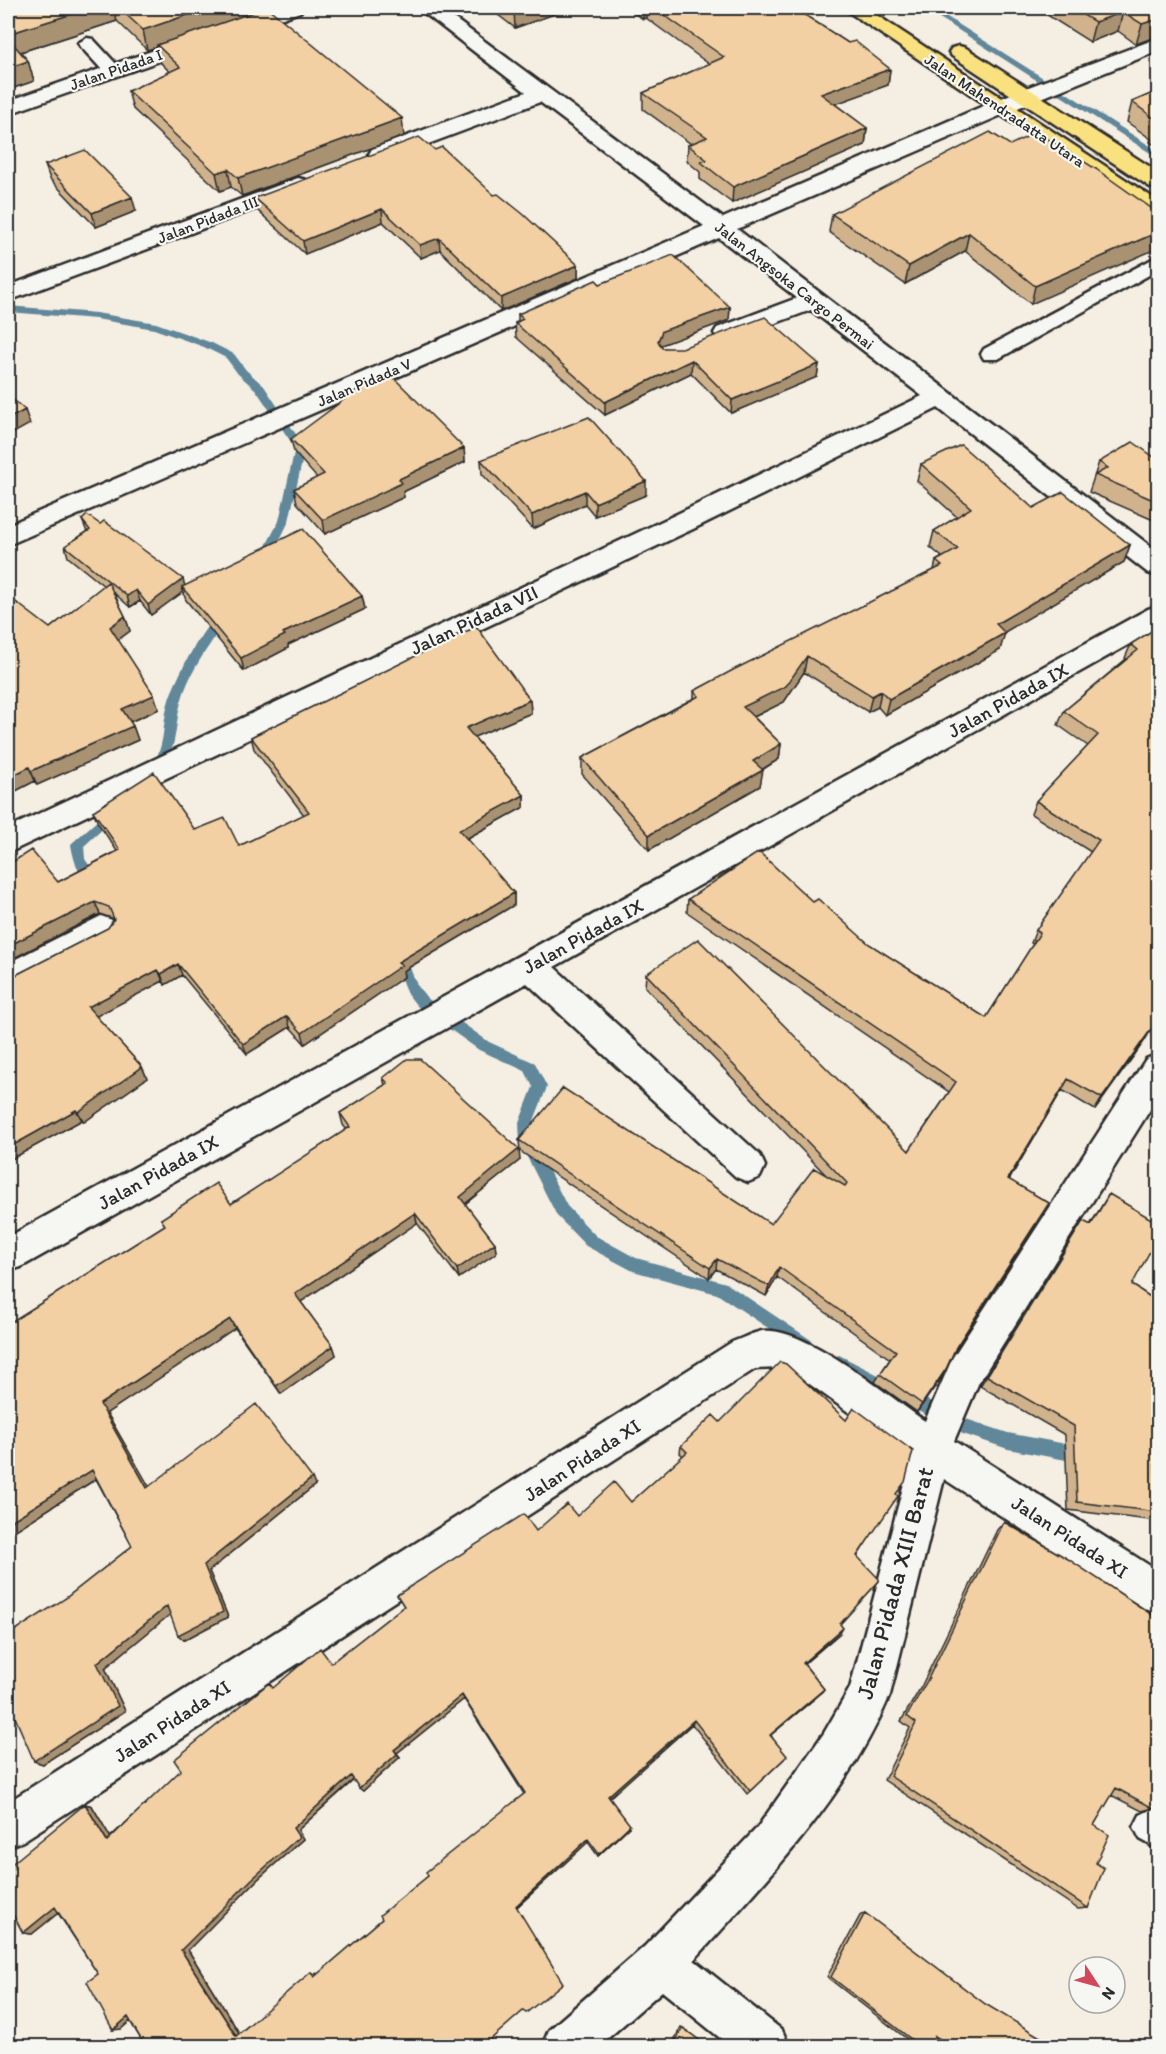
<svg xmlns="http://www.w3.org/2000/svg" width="1166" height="2054" font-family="Itim,sans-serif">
<rect width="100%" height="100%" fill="#f5eee2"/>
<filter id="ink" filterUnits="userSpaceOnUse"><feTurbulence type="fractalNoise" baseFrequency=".0167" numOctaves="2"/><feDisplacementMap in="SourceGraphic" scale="12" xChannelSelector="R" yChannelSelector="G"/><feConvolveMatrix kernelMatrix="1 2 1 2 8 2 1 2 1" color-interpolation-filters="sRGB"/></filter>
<g filter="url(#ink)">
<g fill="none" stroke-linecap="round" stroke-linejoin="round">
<path fill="#60879a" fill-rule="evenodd" d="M 924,8 L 933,8 L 1158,151 L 1158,158 Z
M 8,306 L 96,313 L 156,323 L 212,343 L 234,354 L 246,370 L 264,386 L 305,448 L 289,521 L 269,562 L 265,563 L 259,559 L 279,521 L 295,448 L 256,390 L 238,374 L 226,358 L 204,347 L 154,329 L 96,319 L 8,312 Z
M 222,613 L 228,617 C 211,644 191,668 182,699 C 174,724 178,748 162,770 L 154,770 L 152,767 C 167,740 161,727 169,700 C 175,682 205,619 222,613 Z
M 113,808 L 117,810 L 119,813 L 117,816 L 84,846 L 85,859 L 101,883 L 95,888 C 80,882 73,859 71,844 L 109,810 Z
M 390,956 L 410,968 L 417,985 L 427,998 L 489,1042 L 535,1063 L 547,1087 L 533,1123 L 534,1142 L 567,1206 L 596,1236 L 636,1258 L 726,1283 L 811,1340 L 814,1345 L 811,1350 L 806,1352 L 801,1350 L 717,1294 L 633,1271 L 586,1246 L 557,1216 L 520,1143 L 519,1123 L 533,1087 L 525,1071 L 479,1050 L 417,1006 L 406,992 L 400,976 L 385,966 L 383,962 L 385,958 Z
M 839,1355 L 963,1418 L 1008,1433 L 1082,1447 L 1088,1449 L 1090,1455 L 1088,1461 L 1082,1463 L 1008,1449 L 960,1433 L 834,1367 L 831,1362 L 834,1357 Z"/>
<defs>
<path id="service" d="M 87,38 L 93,39 L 118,66 L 121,70 L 118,74 L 106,74 L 81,47 L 78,43 Z
M 1158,256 L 1158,270 L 998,359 L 984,359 L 981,354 L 984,349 Z
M 1152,1809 L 1158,1812 L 1158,1849 L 1140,1839 L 1134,1827 L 1140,1815 Z"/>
<path id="minor" d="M 275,8 L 303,8 L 300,12 L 8,114 L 8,101 Z
M 418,8 L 440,8 L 723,218 L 1018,91 L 1158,38 L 1158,51 L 1034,101 L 737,229 L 1158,552 L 1158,576 L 1148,573 L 938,408 L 693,529 L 8,853 L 8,828 L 675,515 L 922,396 L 811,310 L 735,338 L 726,341 L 717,338 L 714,333 L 717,328 L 797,298 L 719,238 L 8,545 L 8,525 L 704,226 L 540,102 L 388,159 L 372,159 L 369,154 L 372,149 L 526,92 Z
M 298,178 L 306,180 L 309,185 L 306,190 L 8,301 L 8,286 Z
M 1158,606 L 1158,628 L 554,967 L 760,1155 L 765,1166 L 760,1177 L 748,1182 L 736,1177 L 527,983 L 21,1267 L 8,1271 L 8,1237 L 1148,609 Z
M 101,916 L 112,920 L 117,929 L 112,938 L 8,991 L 8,963 Z
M 1158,1054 L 1158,1097 L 979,1382 L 954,1441 L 1158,1571 L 1158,1614 L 1144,1608 L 944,1479 L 890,1695 C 847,1797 767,1880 694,1960 L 782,2030 L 789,2046 L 730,2046 L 662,1991 L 599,2046 L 542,2046 L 549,2030 L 645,1946 L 757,1828 L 824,1733 L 850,1688 L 911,1457 L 797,1375 L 779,1368 L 755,1369 L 23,1841 L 8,1847 L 8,1802 L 732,1342 C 741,1339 752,1333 762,1331 C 804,1325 890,1397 925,1421 L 953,1357 L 1146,1059 Z"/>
<path id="trunk" d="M 843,8 L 866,8 L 1158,201 L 1158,218 L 1150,216 Z
M 959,46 L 966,48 L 1158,172 L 1158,189 L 1150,187 L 952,56 L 949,52 L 952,48 Z"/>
</defs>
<use href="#service" stroke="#2b2b2b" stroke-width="5"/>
<use href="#minor" stroke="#2b2b2b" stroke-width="5"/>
<use href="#trunk" stroke="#2b2b2b" stroke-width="5"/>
<use href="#service" fill="#f6f6f2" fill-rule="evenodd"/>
<use href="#minor" fill="#f6f6f2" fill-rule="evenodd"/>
<use href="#trunk" fill="#fae180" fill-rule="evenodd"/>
</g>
<path fill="#d0b38c" stroke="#2b2b2b" stroke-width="1.5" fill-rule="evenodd" d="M 8,8 L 260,8 L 255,9 L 255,11 L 404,136 L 242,196 L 231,187 L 220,191 L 133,109 L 128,91 L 170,72 L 161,63 L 157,47 L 147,50 L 117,21 L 21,52 L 28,61 L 34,81 L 8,90 Z
M 489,8 L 571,8 L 515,28 Z
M 626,8 L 794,8 L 848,43 L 890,69 L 888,85 L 835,104 L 867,128 L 865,145 L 732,203 L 700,179 L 700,172 L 687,161 L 688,145 L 691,144 L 643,109 L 643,93 L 709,64 L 646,18 L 643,19 Z
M 1036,8 L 1158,8 L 1158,36 L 1136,44 L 1118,31 L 1090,42 Z
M 1158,37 L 1158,59 L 1153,55 Z
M 1158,91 L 1158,147 L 1150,142 L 1151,139 L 1127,122 L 1132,102 Z
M 1010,145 L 1096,169 L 1031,304 L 965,251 L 905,284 L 829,232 L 832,214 Z
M 435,150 L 494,195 L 578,265 L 578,278 L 501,311 L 440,250 L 421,258 L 383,222 L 305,254 L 257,210 L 255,198 Z
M 45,165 L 136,211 L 96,227 L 50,179 Z
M 600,284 L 730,307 L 729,320 L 661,345 L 662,348 L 819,364 L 817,377 L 731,413 L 691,373 L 605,415 L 516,337 L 515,323 L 518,322 L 518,314 Z
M 291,439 L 464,448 L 465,462 L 403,492 L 404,497 L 325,534 L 297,503 L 294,489 L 317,478 L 294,452 Z
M 481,460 L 646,495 L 595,516 L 585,504 L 533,529 L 482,474 Z
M 1158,460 L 1158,522 L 1089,492 L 1099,462 Z
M 921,464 L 1033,508 L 1130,545 L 1124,562 L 1004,632 L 1000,650 L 885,715 L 878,707 L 868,712 L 804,672 L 784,702 L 754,717 L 781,744 L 779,759 L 762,770 L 760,786 L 649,850 L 582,774 L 582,758 L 694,698 L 694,691 L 934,570 L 936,561 L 942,557 L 930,547 L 934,531 L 957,517 L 917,481 Z
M 82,520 L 185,586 L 362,596 L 365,609 L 288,645 L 288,648 L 244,671 L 186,600 L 183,592 L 151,615 L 140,601 L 130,607 L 114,593 L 125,616 L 130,631 L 118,640 L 159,709 L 130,722 L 133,726 L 138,740 L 37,785 L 35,781 L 8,795 L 50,628 L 104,586 L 68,557 L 65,546 L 87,532 Z
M 1158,627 L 1145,1040 L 1095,1110 L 1062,1090 L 1009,1180 L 1049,1203 L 955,1350 L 946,1369 L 941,1378 L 917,1412 L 875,1382 L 880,1374 L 890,1359 L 777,1277 L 766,1296 L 716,1269 L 709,1278 L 520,1151 L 519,1140 L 771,1224 L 825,1174 L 645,987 L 646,974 L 909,1151 L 949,1092 L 687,912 L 688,899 L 813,902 L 869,944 L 986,1018 L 1033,944 L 1031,943 L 1036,930 L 1091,852 L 1031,814 L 1036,801 L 1088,746 L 1058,725 L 1064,711 L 1126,659 L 1125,658 L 1131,644 Z
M 430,646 L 530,700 L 531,713 L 474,737 L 524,795 L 524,807 L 466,839 L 514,893 L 514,905 L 403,971 L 404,977 L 305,1044 L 290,1027 L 247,1054 L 182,975 L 165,985 L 163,981 L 96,1016 L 142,1067 L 147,1078 L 84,1122 L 82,1120 L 8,1161 L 8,979 L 108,928 L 114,919 L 100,914 L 8,961 L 8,865 L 58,882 L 117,851 L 98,823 L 93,811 L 195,830 L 239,846 L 304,815 L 254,749 L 251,737 L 431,649 Z
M 383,1078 L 520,1160 L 465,1204 L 495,1243 L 496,1253 L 459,1278 L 417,1223 L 301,1302 L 333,1346 L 336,1355 L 281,1394 L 235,1328 L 107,1413 L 149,1487 L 315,1485 L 209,1571 L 228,1617 L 184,1640 L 170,1614 L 105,1668 L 125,1711 L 43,1764 L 34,1761 L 66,1598 L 132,1546 L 96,1479 L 8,1535 L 8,1324 L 165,1225 L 161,1219 L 231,1204 L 347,1130 L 343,1125 L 340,1113 L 385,1085 Z
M 1109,1194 L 1132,1285 L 1158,1302 L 1158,1421 L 1152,1417 L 1158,1512 L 1149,1520 L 1068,1510 L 1065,1435 L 980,1386 L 1083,1221 L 1090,1225 Z
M 720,1422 L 896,1494 L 857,1557 L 879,1581 L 840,1624 L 840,1633 L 804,1664 L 824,1689 L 820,1694 L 771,1735 L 784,1759 L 747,1794 L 692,1724 L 609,1797 L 629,1827 L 598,1856 L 588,1842 L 517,1907 L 524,2011 L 145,2046 L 130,2021 L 121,2029 L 98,1974 L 58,1913 L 32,1934 L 23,1933 L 85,1804 L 92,1806 L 110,1837 L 274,1688 L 331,1663 L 404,1606 L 397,1595 L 536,1531 L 577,1516 L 631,1502 L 683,1456 L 680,1453 L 681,1446 ZM 464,1699 L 524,1794 L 428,1876 L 382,1919 L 317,1975 L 316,1973 L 239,2033 L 188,1950 L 257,1880 L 303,1839 L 298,1830 L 354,1780 L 363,1791 L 400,1757 L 397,1753 Z
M 1004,1522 L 1158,1619 L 1158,1810 L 1153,1808 L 1142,1811 L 1111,1795 L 1094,1825 L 1096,1863 L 1088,1908 L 1078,1909 L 884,1780 L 910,1728 L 901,1721 L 921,1687 L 997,1530 Z
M 865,1913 L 985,2004 L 1055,2046 L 948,2046 L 934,2038 L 930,2046 L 916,2046 L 827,1977 L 861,1914 Z
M 681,2027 L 683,2028 L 707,2046 L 671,2046 Z"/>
<path fill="#a99272" stroke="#2b2b2b" stroke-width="1.5" d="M 91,8 L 113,8 L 117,21 L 11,55 L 8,43 L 8,34 Z
M 208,8 L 260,8 L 255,9 L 255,12 L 157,45 L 157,47 L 147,50 L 143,30 Z
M 525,8 L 571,8 L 515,28 L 514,11 Z
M 643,8 L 646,8 L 646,18 L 643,19 Z
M 1123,12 L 1118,31 L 1090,42 L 1095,22 Z
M 1158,19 L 1158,36 L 1136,44 L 1142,24 Z
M 28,61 L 34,81 L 8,90 L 8,68 Z
M 890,69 L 888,85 L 819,110 L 821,94 Z
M 402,118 L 404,136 L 242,196 L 238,178 Z
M 867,128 L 865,145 L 732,203 L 733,187 Z
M 228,169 L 231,187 L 220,191 L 216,173 Z
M 132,197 L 136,211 L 96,227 L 92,213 Z
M 382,209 L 383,222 L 305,254 L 303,241 Z
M 1158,232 L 1158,248 L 1031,304 L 1035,286 Z
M 969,233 L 965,251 L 905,284 L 909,266 Z
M 439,238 L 440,250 L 421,258 L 420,245 Z
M 578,265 L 578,278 L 501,311 L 501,298 Z
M 730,307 L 729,320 L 661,345 L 657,354 L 658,341 L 662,331 Z
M 692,360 L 691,373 L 605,415 L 605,402 Z
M 819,364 L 817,377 L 731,413 L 732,400 Z
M 25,410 L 30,424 L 8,436 L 8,419 Z
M 464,448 L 465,462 L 403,492 L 404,497 L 325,534 L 323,520 L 399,479 Z
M 646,481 L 646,495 L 595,516 L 595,503 Z
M 585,491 L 585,504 L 533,529 L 532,515 Z
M 1130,545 L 1124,562 L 991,640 L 996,624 Z
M 183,579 L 186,590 L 182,587 L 183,592 L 151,615 L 148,605 Z
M 136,590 L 140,601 L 130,607 L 127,596 Z
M 362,596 L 365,609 L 288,645 L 288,648 L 244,671 L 241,658 L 283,633 Z
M 125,616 L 130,631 L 115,642 L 110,627 Z
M 1005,633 L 1000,650 L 885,715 L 889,699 Z
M 807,656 L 804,672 L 784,702 L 741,723 L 743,707 Z
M 881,691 L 878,707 L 868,712 L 872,696 Z
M 154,695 L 159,709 L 127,723 L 122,709 Z
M 530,700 L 531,713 L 467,740 L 466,728 Z
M 133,726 L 138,740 L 37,785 L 31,771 Z
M 781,744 L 779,759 L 751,776 L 753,761 Z
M 29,767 L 35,781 L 8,795 L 8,778 Z
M 763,770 L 760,786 L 649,850 L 649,835 Z
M 524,795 L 524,807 L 460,842 L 459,830 Z
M 514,893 L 514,905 L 403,971 L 404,977 L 305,1044 L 302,1033 L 398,962 Z
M 95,902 L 100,914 L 8,961 L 8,946 Z
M 178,964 L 182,975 L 165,985 L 161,974 Z
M 158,970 L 163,981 L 93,1018 L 88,1007 Z
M 287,1016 L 290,1027 L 247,1054 L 243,1044 Z
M 1152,1028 L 1145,1040 L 1095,1110 L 1102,1098 Z
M 142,1067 L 147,1078 L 84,1122 L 78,1112 Z
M 1068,1079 L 1062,1090 L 1003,1190 L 1008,1179 Z
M 76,1110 L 82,1120 L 8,1161 L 8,1148 Z
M 519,1149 L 520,1160 L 461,1207 L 460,1197 Z
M 415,1213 L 417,1223 L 299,1303 L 295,1294 Z
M 495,1243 L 496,1253 L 459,1278 L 457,1269 Z
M 717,1259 L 716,1269 L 709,1278 L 710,1268 Z
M 779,1267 L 777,1277 L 766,1296 L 769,1286 Z
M 230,1319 L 235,1328 L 107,1413 L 154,1495 L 147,1488 L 100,1404 Z
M 333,1346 L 336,1355 L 281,1394 L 276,1386 Z
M 946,1369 L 941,1378 L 917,1412 L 922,1404 Z
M 92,1470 L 99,1477 L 8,1535 L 8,1523 Z
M 312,1478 L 315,1485 L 209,1571 L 228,1617 L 184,1640 L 178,1635 L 204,1565 Z
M 167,1606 L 173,1612 L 105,1668 L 125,1711 L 43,1764 L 34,1761 L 97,1663 Z
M 843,1628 L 840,1633 L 800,1667 L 803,1663 Z
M 824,1689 L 820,1694 L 767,1738 L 770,1735 Z
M 462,1695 L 464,1699 L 397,1753 L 394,1750 Z
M 694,1720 L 692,1724 L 608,1799 L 608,1796 Z
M 397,1754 L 400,1757 L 363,1791 L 359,1788 Z
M 351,1776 L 354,1779 L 298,1830 L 303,1839 L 257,1880 L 188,1950 L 241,2036 L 236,2036 L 181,1950 L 293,1828 Z
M 85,1804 L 92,1806 L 114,1843 L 107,1841 Z
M 630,1825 L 629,1827 L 598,1856 L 599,1854 Z
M 588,1839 L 588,1842 L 517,1907 L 516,1906 Z
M 55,1907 L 63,1909 L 32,1934 L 23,1933 Z
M 136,2016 L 121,2029 L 113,2030 L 128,2017 Z"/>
<path fill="#f2d0a3" stroke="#2b2b2b" stroke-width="1.5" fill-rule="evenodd" d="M 8,8 L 91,8 L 8,34 Z
M 119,8 L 208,8 L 143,30 Z
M 266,8 L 268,8 L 402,118 L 238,178 L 228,169 L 216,173 L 128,91 L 180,67 L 157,45 Z
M 509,8 L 525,8 L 514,11 Z
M 654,8 L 794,8 L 848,43 L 855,41 L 890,69 L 821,94 L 867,128 L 733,187 L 701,162 L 707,160 L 688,145 L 707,137 L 643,93 L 724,57 Z
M 1071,8 L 1158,8 L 1158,19 L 1142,24 L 1123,12 L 1095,22 Z
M 8,38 L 28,61 L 8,68 Z
M 1158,91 L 1158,121 L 1132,102 Z
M 990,132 L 1010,145 L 1037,132 L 1096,169 L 1158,213 L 1158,232 L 1035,286 L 969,233 L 909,266 L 832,214 Z
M 419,137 L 435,150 L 442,147 L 494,195 L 498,194 L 523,214 L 578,265 L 501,298 L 439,238 L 420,245 L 382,209 L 303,241 L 255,198 Z
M 85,150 L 132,197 L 92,213 L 45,165 Z
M 673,255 L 730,307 L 662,331 L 658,341 L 662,348 L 682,348 L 765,317 L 819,364 L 732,400 L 692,360 L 605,402 L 515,323 L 523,319 L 518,314 L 596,280 L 600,284 Z
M 390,374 L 464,448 L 399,479 L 402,483 L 323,520 L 294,489 L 324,474 L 291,439 L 361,387 Z
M 8,395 L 25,410 L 8,419 Z
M 589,417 L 646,481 L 595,503 L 585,491 L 532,515 L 481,460 Z
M 1133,442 L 1158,460 L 1158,502 L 1095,475 L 1108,468 L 1099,462 Z
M 961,445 L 1033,508 L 1063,492 L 1130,545 L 996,624 L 1005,633 L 889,699 L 881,691 L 872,696 L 807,656 L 786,686 L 743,707 L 781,744 L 753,761 L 763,770 L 649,835 L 582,758 L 699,696 L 694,691 L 733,670 L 942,566 L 936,561 L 958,549 L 934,531 L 971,508 L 921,464 Z
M 87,515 L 100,524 L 104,521 L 183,579 L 148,605 L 136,590 L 127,596 L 65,546 L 90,530 L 82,520 Z
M 303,529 L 362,596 L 283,633 L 285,635 L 241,658 L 182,587 Z
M 108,582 L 125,616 L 110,627 L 154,695 L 122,709 L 133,726 L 31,771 L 29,767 L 8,778 L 8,596 L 50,628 Z
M 477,627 L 530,700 L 466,728 L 524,795 L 459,830 L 514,893 L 398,962 L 402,965 L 302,1033 L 287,1016 L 243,1044 L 178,964 L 161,974 L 158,970 L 88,1007 L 142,1067 L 78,1112 L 76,1110 L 8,1148 L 8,979 L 108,928 L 114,919 L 109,907 L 95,902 L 8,946 L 8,865 L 31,850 L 58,882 L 120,850 L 93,811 L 154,772 L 195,830 L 225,818 L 239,846 L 309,812 L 251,737 L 432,648 L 430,646 Z
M 1158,627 L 1158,1016 L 1152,1028 L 1102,1098 L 1068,1079 L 1008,1179 L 1049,1203 L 956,1347 L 946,1369 L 922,1404 L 880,1374 L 896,1351 L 779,1267 L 769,1286 L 717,1259 L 710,1268 L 519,1140 L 563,1088 L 771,1224 L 814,1168 L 845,1186 L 847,1183 L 646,974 L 698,939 L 909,1151 L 956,1082 L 688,899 L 759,852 L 813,902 L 818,899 L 869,944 L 986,1018 L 1040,933 L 1036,930 L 1099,840 L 1036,801 L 1098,735 L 1064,711 L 1138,650 L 1131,644 Z
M 407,1059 L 420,1059 L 519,1149 L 460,1197 L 495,1243 L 457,1269 L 415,1213 L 295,1294 L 333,1346 L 276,1386 L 230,1319 L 100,1404 L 147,1488 L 256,1404 L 312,1478 L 204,1565 L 223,1612 L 178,1635 L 167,1606 L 97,1663 L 118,1706 L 34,1761 L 8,1701 L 8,1635 L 66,1598 L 132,1546 L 92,1470 L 8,1523 L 8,1324 L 165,1225 L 161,1219 L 216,1183 L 231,1204 L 350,1127 L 340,1113 L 388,1083 L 383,1078 Z
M 1109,1194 L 1158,1223 L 1158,1236 L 1132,1285 L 1158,1302 L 1158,1405 L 1151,1400 L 1158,1512 L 1077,1502 L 1074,1426 L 987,1376 L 1083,1221 L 1091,1225 Z
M 780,1362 L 786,1364 L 846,1420 L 854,1408 L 913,1451 L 905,1482 L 896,1494 L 898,1496 L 857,1556 L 879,1579 L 879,1581 L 840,1624 L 843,1628 L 803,1663 L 824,1689 L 770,1735 L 787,1756 L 750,1791 L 694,1720 L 608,1796 L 630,1825 L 599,1854 L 588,1839 L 516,1906 L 563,1983 L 526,2013 L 523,2011 L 483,2046 L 145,2046 L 128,2017 L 113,2030 L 87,1982 L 98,1974 L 55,1907 L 23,1933 L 8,1905 L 8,1867 L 85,1804 L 107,1841 L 181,1770 L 174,1760 L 269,1683 L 273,1688 L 320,1648 L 331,1663 L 404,1606 L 397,1595 L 524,1514 L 536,1531 L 567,1504 L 577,1516 L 614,1482 L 631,1502 L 687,1452 L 681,1446 L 713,1415 L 720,1422 ZM 462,1695 L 525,1793 L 426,1872 L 428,1876 L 380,1915 L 382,1919 L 314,1977 L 311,1972 L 236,2036 L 181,1950 L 252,1879 L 299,1837 L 293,1828 L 351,1776 L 359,1788 L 397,1754 L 394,1750 Z
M 1004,1522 L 1068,1559 L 1158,1619 L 1158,1805 L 1153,1808 L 1116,1788 L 1094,1825 L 1109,1835 L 1096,1863 L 1104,1868 L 1088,1908 L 890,1776 L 916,1723 L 907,1716 L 927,1681 Z
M 865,1913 L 985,2004 L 1055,2046 L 952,2046 L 935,2036 L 930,2046 L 920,2046 L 831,1977 Z
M 683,2028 L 707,2046 L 673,2046 Z"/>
</g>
<g text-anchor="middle" stroke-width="4.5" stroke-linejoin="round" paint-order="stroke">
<g font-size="16" fill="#2b2b2b" stroke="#f6f6f2">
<text transform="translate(116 69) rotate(-19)" y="6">Jalan Pidada I</text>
<text transform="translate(1005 110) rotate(34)" y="6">Jalan Mahendradatta Utara</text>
<text transform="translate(208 219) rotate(-21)" y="6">Jalan Pidada III</text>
<text transform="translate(795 285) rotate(38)" y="6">Jalan Angsoka Cargo Permai</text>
<text transform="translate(364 382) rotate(-23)" y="6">Jalan Pidada V</text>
</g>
<g font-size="20" fill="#2b2b2b" stroke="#f6f6f2">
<text transform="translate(474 620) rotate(-25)" y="7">Jalan Pidada VII</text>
<text transform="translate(1008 700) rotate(-29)" y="7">Jalan Pidada IX</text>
<text transform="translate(583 936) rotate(-29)" y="7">Jalan Pidada IX</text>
<text transform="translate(158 1172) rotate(-29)" y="7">Jalan Pidada IX</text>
<text transform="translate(582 1460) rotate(-33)" y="7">Jalan Pidada XI</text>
<text transform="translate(1070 1537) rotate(33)" y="7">Jalan Pidada XI</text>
<text transform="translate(172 1721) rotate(-33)" y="7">Jalan Pidada XI</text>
</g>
<g font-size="24" fill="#2b2b2b" stroke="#f6f6f2">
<text transform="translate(895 1583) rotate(-75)" y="8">Jalan Pidada XIII Barat</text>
</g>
</g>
<rect width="1166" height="2054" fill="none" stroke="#f6f6f2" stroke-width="30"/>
<rect x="15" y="15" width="1136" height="2024" fill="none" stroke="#2b2b2b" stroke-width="2" filter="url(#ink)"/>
<g transform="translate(1097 1985) rotate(126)"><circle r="28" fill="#f6f6f2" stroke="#a5a5a2" stroke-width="1.5"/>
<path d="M0-4.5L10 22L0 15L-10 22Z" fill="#d1495b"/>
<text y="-9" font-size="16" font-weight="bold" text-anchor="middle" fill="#2b2b2b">N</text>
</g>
</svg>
